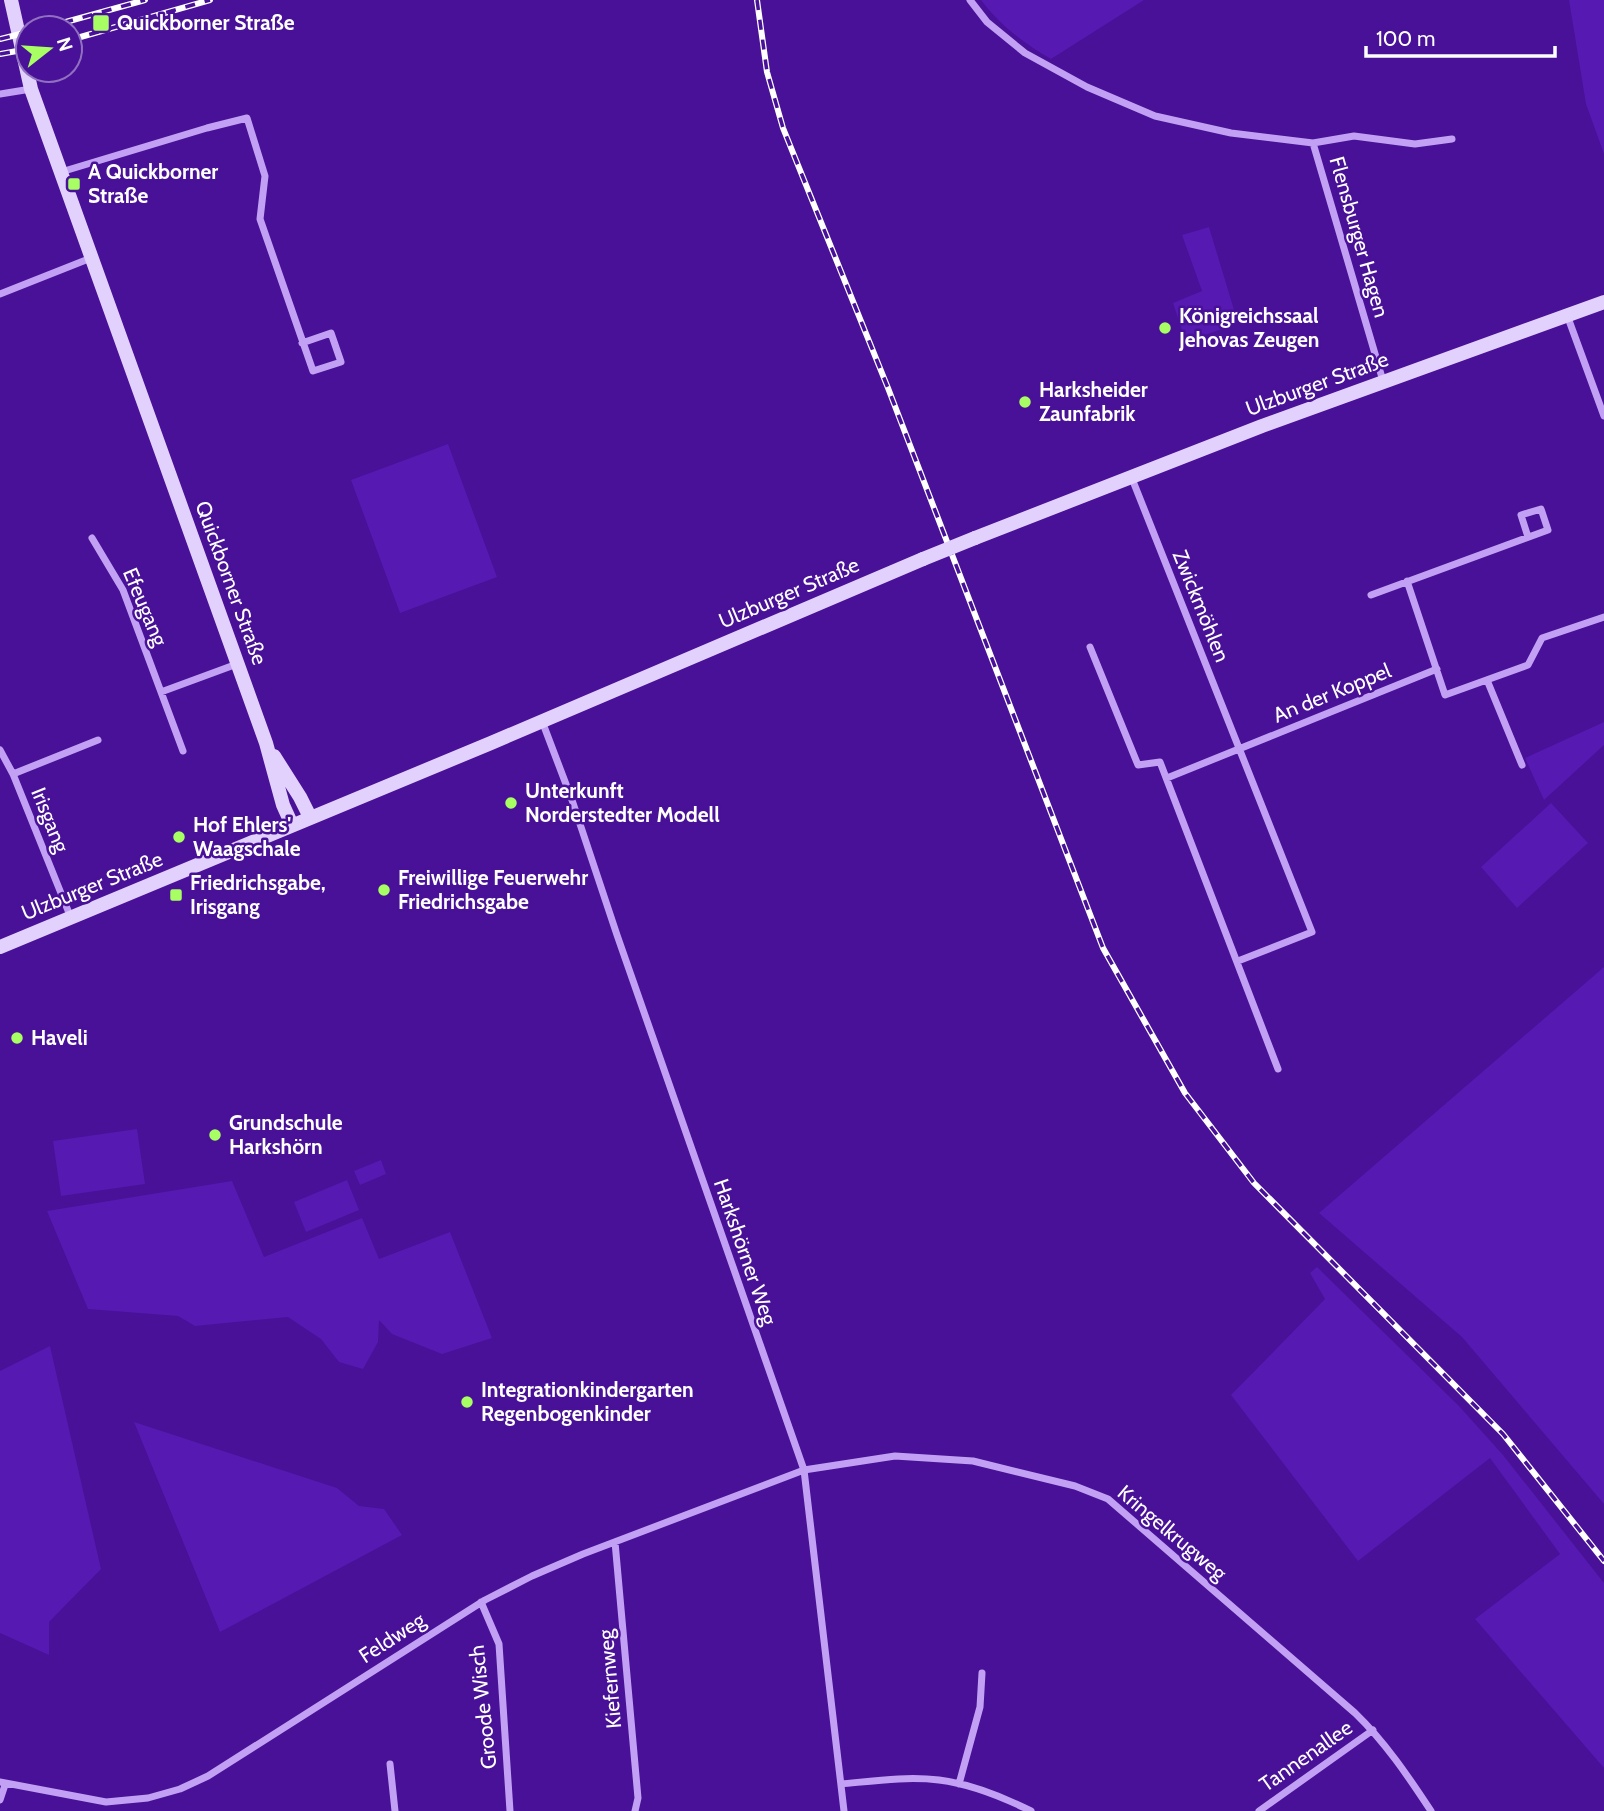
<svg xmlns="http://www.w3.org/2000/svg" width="1604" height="1811" font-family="Cabin,sans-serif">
<rect width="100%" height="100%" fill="#481197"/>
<path fill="#5619b2" d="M 981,0 L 1144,0 L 1051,59 C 1023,43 1000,25 981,0 Z
M 1569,0 L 1604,0 L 1604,154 L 1586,104 Z
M 1209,227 L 1238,323 L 1186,342 L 1173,303 L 1202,291 L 1182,235 Z
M 448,444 L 497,577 L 400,613 L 351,480 Z
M 1604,722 L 1604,745 L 1544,800 L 1525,758 Z
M 1551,803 L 1588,843 L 1517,908 L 1481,867 Z
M 1604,967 L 1604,1504 L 1462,1337 L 1319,1213 Z
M 137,1129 L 145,1184 L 61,1196 L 53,1141 Z
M 381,1160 L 386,1174 L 360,1185 L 354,1171 Z
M 347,1180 L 359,1210 L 306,1232 L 294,1202 Z
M 232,1181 L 264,1257 L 362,1218 L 379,1259 L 450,1232 L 492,1338 L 442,1354 L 392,1334 L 379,1320 L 378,1342 L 363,1369 L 339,1362 L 321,1339 L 288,1317 L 195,1326 L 178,1316 L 88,1309 L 47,1211 Z
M 1317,1267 L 1459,1406 L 1503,1455 L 1604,1583 L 1604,1768 L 1475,1619 L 1560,1554 L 1490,1458 L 1358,1561 L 1231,1395 L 1325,1299 L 1310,1273 Z
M 50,1346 L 101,1569 L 49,1622 L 49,1655 L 0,1633 L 0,1371 Z
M 134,1422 L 337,1488 L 359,1506 L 384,1509 L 402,1535 L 220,1632 Z"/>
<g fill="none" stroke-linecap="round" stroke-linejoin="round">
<path stroke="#c2a1f4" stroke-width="7" d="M 970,0 L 987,22 L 1025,53 L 1087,87 L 1155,116 L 1231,133 L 1313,143 L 1354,136 L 1415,144 L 1452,139
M 0,94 L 31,89
M 1313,143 L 1383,381
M 61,172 L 207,128 L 247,118 L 265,176 L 260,219 L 313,371 L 341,362 L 331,333 L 302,343
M 0,294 L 91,258
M 1567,315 L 1604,416
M 1131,476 L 1312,932 L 1238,961
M 92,538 L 123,590 L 183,751
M 1407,581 L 1445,695 L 1528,665 L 1542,638 L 1604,617
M 1371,595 L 1548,530 L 1541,509 L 1521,515 L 1528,537
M 1090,647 L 1138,765 L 1160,762 L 1278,1069
M 1487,680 L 1522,765
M 161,692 L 237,664
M 542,721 L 572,800 L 617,935 L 804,1470 L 844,1811
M 0,750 L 13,774 L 71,918
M 13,774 L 98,740
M 1167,778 L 1437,669
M 615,1542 L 638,1798 L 635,1811
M 481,1602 L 499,1644 L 510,1811
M 390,1764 L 395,1811
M 0,1782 L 106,1802 L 148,1798 L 180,1789 L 208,1776 L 485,1600 L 532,1576 L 583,1554 L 804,1470 L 895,1456 L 973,1461 L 1075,1486 L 1108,1499 L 1355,1713 C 1385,1742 1408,1776 1431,1811
M 841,1784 C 873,1781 907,1776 939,1780 C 971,1784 1003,1797 1031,1811
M 959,1784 L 980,1707 L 982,1673
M 0,1800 L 5,1785
M 1259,1811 L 1373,1730"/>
<path stroke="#e3d1fd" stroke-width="14" d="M 11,0 L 31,89 L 266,743 L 283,805 L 292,825
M 975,538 L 1262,426 L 1604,302
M 274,756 L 300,797 L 310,817
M 0,947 L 491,743 L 923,559"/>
<defs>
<path id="rail" d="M 757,0 L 767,72 L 783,128 L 888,388 L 1103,948 L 1185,1093 L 1254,1183 L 1503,1434 L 1604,1561
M 44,28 L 145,0
M 0,39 L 28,32
M 70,40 L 210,0
M 0,54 L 28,49"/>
</defs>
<use href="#rail" stroke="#fff" stroke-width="6"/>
<use href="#rail" stroke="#481197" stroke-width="3.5" stroke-dasharray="10" stroke-linecap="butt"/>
<path stroke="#e3d1fd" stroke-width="14" d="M 923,559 L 975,538"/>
</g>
<g fill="#a8ff64" stroke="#481197" stroke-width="2.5">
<rect x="92" y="14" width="18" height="18" rx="3.5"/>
<rect x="67" y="177" width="14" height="14" rx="3.5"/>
<circle cx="1165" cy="328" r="7"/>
<circle cx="1025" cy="402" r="7"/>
<circle cx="511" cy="803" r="7"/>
<circle cx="179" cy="837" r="7"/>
<circle cx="384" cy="890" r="7"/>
<rect x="169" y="888" width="14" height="14" rx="3.5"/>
<circle cx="17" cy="1038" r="7"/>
<circle cx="215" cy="1135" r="7"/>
<circle cx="467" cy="1402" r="7"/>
</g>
<g text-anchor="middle" stroke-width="5" stroke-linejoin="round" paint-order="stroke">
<g font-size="21" font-weight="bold" fill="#fff" stroke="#481197" text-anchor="start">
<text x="117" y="30">Quickborner Straße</text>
<text x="88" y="179">A Quickborner<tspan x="88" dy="24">Straße</tspan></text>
<text x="1179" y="323">Königreichssaal<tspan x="1179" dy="24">Jehovas Zeugen</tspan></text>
<text x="1039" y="397">Harksheider<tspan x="1039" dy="24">Zaunfabrik</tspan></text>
<text x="525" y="798">Unterkunft<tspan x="525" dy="24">Norderstedter Modell</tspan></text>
<text x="193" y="832">Hof Ehlers'<tspan x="193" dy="24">Waagschale</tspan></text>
<text x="398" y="885">Freiwillige Feuerwehr<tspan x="398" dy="24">Friedrichsgabe</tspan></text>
<text x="190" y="890">Friedrichsgabe,<tspan x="190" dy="24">Irisgang</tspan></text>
<text x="31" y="1045">Haveli</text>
<text x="229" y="1130">Grundschule<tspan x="229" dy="24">Harkshörn</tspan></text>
<text x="481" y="1397">Integrationkindergarten<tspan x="481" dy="24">Regenbogenkinder</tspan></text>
</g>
<g font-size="21" fill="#fff" stroke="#481197">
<text transform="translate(1359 237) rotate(74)" y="7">Flensburger Hagen</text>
<text transform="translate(1317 384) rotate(-20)" y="7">Ulzburger Straße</text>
<text transform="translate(231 583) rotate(70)" y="7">Quickborner Straße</text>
<text transform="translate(789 593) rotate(-23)" y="7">Ulzburger Straße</text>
<text transform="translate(1201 606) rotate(68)" y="7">Zwickmöhlen</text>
<text transform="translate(145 607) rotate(67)" y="7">Efeugang</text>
<text transform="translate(1332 693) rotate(-22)" y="7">An der Koppel</text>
<text transform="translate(50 820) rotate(68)" y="7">Irisgang</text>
<text transform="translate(92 886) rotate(-22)" y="7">Ulzburger Straße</text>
<text transform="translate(745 1252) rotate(71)" y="7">Harkshörner Weg</text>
<text transform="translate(1172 1533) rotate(40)" y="7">Kringelkrugweg</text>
<text transform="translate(392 1638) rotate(-33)" y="7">Feldweg</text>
<text transform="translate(610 1679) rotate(-95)" y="7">Kiefernweg</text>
<text transform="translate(483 1707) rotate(-96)" y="7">Groode Wisch</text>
<text transform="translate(1306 1756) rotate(-35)" y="7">Tannenallee</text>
</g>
</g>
<g transform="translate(49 49) rotate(73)"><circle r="33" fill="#481197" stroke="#9170c1" stroke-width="2"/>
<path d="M0-5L12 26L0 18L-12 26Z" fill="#a8ff64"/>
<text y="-10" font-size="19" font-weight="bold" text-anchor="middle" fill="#ffffff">N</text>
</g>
<path d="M1366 46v10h189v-10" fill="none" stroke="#ffffff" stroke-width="3.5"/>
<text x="1376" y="46" font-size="21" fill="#ffffff" stroke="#481197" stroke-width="5" paint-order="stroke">100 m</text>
</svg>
